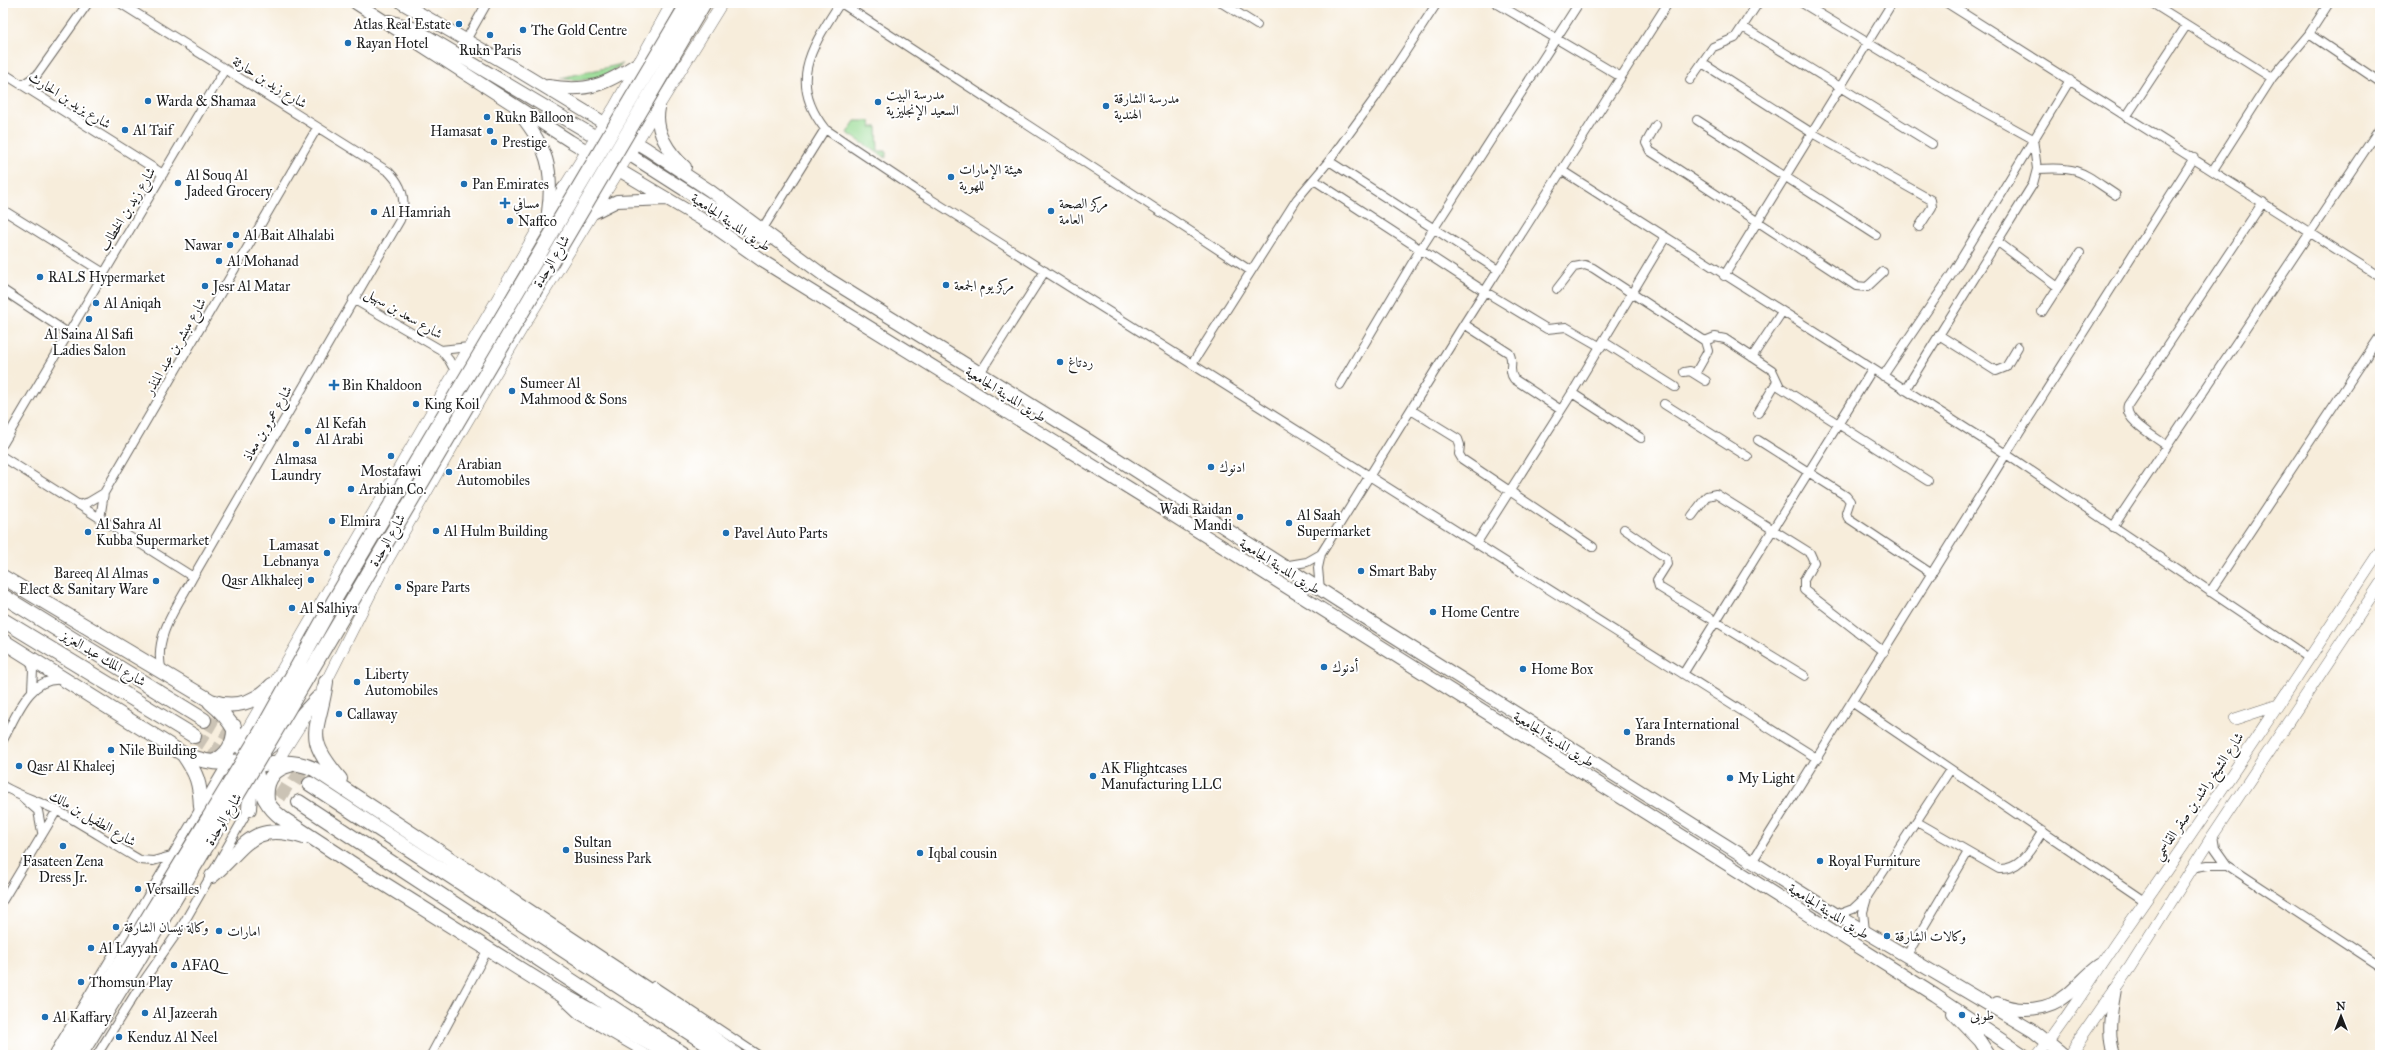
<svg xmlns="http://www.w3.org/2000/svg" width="2383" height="1058" font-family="'IM FELL Great Primer',Amiri,serif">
<rect width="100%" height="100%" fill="#fff"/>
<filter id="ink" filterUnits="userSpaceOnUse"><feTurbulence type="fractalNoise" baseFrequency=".025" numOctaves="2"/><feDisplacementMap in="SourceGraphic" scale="8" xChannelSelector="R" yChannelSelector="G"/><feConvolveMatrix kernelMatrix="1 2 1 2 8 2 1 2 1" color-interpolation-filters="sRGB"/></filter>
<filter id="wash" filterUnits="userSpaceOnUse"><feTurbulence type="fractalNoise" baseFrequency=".012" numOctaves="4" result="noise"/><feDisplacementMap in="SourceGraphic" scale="16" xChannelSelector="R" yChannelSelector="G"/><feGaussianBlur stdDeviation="0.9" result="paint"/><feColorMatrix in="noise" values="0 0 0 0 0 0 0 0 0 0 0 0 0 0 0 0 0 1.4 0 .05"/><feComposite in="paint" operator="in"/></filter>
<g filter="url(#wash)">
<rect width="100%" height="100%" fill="#f7eddb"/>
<path fill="#95d991" stroke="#587a56" d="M 622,64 C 604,79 583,83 561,78 Z
M 855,121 L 870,121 L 871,127 L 877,127 L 878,151 L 886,151 L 886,158 L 847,133 Z"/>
</g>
<g filter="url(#ink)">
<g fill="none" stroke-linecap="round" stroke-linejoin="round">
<path stroke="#cbc3b5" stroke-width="14" stroke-dasharray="14 7" stroke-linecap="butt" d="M 204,720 L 243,743
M 194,736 L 233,761
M 274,762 L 310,784
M 259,777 L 299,802"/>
<defs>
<path id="street" d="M 120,3 L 389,172 C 403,186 407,202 400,220 L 193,577 C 178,606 152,637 162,671
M 840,3 C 812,47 787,81 825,129 L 927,197 L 1818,759
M 841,3 L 1251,271
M 1222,3 L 1257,25
M 1496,3 L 1621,77
M 1802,3 L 1959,98 L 2033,139 L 2037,169 L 2033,184 L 1905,390
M 1947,3 L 2380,277
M 2152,3 L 2272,78
M 1743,27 L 1932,144
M 2309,34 L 2380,82
M 466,40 L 487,3
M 1702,63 L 1812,133 L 1931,200 L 1932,207 L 1919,227
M 3,73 L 163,174
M 1690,80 L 1713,47 L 1735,38 L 1758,3
M 22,85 L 37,75 L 88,3
M 2126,117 L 2186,26
M 1697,120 L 1876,235
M 1656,125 L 1646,143 L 1650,151 L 1856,286 L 1867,287 L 1883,272
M 1329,161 L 1498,270
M 2037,169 C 2080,166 2081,172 2116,195
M 1561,170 L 2006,454 L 2309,658
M 2213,170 L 2272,78 L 2309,34 L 2329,3
M 1314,180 L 1484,291 L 1547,329 L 1566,327 L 1601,347
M 3,210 L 104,273
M 762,230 L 825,129
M 1998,242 L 2058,287
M 1724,276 L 1892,3
M 1557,289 L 1574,267 L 1585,265 L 1593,268 L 1705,341 L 1708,351 L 1695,374
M 3,290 L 68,333
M 353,299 L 441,350 L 449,360 L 455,371
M 2042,312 L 2080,253
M 1464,324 L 1509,353 C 1515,362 1507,370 1514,379 L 1561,410
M 1939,335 L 1996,371 L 2006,367 L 2018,347
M 1705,341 L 1715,337 L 1725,339 L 1772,370 L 1780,387 L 1928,481
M 1604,342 L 1675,387
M 441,350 L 469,347
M 1752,357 L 1782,312
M 1192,364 L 1297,199 L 1329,161 L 1375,98 L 1437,3
M 1684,372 L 1690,371 L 1706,381
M 980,373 L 1045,271
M 1883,376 L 1950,277 L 2070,80
M 1340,385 L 1420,250 L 1579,3
M 1572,393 L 1641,438
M 1664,404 L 1748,457
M 1411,410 L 1458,439 L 1460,445 L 1459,454 L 1462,459 L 1593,547
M 1758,413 L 1776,383
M 1758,440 L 1846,496 L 1850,501 L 1846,513 L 1848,518 L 1932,574
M 3,444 L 225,69
M 2167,446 C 2156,437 2123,420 2128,405 L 2263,202
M 3,457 L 193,577
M 79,505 L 89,502 L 104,493
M 1692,516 L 1707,496 L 1716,494 L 1810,553 L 1814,562 L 1804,580 L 1804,590 L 1884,652
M 100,519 L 104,493 L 317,128
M 2113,527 L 2380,128
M 1624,529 L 1666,558 L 1667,564 L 1657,580 L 1659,587 L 1805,676
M 1476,544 L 1572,393 L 1665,238
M 1283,566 L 1307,562 L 1321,554
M 1320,590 L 1318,568 L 1321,554 L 1464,324 L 1668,3
M 2210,592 L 2380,336
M 30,659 L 33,670 L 32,690
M 1683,674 L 1872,370
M 1853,703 L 2145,901
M 3,740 C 16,717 29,676 62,680
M 3,786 C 20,796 38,801 56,810 C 84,825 112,844 140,860 L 153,861 L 171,856
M 211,790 L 227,763
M 23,798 L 38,811 L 42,832
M 1917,822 L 1999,869 C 2022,870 2031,848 2043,831
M 2213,835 L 2215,848 L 2227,865 L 2380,966
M 1752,862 L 2006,454 L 2194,158
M 2191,868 L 2208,865 L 2227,865
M 3,900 L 57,810
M 1837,915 L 1853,909 L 1868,895 L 1950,770
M 1865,931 L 1863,912 L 1867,898
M 1907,955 L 1968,852
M 654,986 L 758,1055
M 561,998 L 579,1015 L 648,1055
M 53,1055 L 202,805
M 97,1055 L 140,986 L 182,926 L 250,807
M 431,1055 L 488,949"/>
<path id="secondary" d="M 322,690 L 387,561 L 459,435 L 524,325 L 722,3
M 2235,719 L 2278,705
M 237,747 L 535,234 L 615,106 L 672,3
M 273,768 L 306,716
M 2038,1055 C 2071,1014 2097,969 2127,927 C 2214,803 2297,677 2380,551
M 2069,1055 L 2130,967 L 2213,835 L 2380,584"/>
<path id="primary" d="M 356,3 L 570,141 L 713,226 L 764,262 L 1142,496 L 1935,995 L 2024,1055
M 402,3 L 512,67 L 647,149 L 709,190 L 830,280 L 1088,440 L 1371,622 L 1837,915 L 2033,1031 L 2063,1055
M 389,21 L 413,28 L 596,137 L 614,144
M 548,86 C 588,93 607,84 638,63
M 659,108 C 654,131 669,153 685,167
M 519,113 C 547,148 554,168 548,212
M 563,189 C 582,170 600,149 630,155 L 749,231 L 767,240
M 595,212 L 617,201 L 667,199
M 1997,1003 C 2020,1013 2048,1011 2068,994 C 2079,985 2088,973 2100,965
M 1953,1013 L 1980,1041 L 1989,1055
M 2114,1055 C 2107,1033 2111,1012 2115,989"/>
<path id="highway" d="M 3,577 L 211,701 C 234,709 255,703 272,685
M 3,596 L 204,720
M 3,620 L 194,736
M 3,641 L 183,754 C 251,781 276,742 318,698
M 326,682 C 319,732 302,735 340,779
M 210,702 C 244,729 253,767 249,809
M 258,732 L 272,685
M 183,754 C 197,774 200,783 201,807
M 255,759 C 256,782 263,804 282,818 L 354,865 L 555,991 L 671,1055
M 213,762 C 228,755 235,743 234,726
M 310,784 L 719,1052
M 267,800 C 265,782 272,769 290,765
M 299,802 L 685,1055
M 201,807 C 212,795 223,781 238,773 C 258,761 293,759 314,769 L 648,990 L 736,1055
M 212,876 C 247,846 251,821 304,837
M 64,1055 L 126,954
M 80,1055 L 137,962"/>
</defs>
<use href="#street" stroke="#69655f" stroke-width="10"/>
<use href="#secondary" stroke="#69655f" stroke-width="12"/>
<use href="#primary" stroke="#69655f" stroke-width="14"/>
<use href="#highway" stroke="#69655f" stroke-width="16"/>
<use href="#street" stroke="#fff" stroke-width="8"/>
<use href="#secondary" stroke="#fff" stroke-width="11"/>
<use href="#primary" stroke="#fff" stroke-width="12"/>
<use href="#highway" stroke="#fff" stroke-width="14"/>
<defs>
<path id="highway-bridge" d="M 126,954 L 262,730 L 335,599 L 688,3
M 137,962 L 272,737 L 704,3"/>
</defs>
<use href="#highway-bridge" stroke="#69655f" stroke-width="16" stroke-linecap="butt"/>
<use href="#highway-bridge" stroke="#fff" stroke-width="14"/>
</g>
</g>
<g fill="#1f6fb2" stroke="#fff" stroke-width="1.5">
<circle cx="459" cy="24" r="4"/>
<circle cx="523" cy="30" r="4"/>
<circle cx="490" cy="35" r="4"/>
<circle cx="348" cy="43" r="4"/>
<circle cx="148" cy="101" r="4"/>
<circle cx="878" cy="102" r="4"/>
<circle cx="1106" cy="106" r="4"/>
<circle cx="487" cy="117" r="4"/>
<circle cx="125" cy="130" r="4"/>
<circle cx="490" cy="131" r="4"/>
<circle cx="494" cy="142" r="4"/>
<circle cx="951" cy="177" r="4"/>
<circle cx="178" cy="183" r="4"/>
<circle cx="464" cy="184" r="4"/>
<path d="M503 197h4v4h4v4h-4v4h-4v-4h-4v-4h4z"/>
<circle cx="1051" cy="211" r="4"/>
<circle cx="374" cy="212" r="4"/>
<circle cx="510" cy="221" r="4"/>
<circle cx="236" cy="235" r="4"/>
<circle cx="230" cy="245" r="4"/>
<circle cx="219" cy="261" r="4"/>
<circle cx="40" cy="277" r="4"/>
<circle cx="946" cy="285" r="4"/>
<circle cx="205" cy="286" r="4"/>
<circle cx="96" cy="303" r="4"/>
<circle cx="89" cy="319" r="4"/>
<circle cx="1060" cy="362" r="4"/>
<path d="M332 379h4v4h4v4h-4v4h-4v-4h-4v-4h4z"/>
<circle cx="512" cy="391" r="4"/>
<circle cx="416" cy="404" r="4"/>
<circle cx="308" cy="431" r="4"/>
<circle cx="296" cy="444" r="4"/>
<circle cx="391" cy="456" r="4"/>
<circle cx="1211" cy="467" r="4"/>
<circle cx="449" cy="472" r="4"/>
<circle cx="351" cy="489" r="4"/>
<circle cx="1240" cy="517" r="4"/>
<circle cx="332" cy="521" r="4"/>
<circle cx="1289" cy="523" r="4"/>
<circle cx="436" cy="531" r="4"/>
<circle cx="88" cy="532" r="4"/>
<circle cx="726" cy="533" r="4"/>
<circle cx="327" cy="553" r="4"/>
<circle cx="1361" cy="571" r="4"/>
<circle cx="311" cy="580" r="4"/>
<circle cx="156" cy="581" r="4"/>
<circle cx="398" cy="587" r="4"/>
<circle cx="292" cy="608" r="4"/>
<circle cx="1433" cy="612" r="4"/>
<circle cx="1324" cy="667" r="4"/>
<circle cx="1523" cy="669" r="4"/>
<circle cx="357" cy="682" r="4"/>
<circle cx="339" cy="714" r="4"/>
<circle cx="1627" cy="732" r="4"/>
<circle cx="111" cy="750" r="4"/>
<circle cx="19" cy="766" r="4"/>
<circle cx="1093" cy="776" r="4"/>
<circle cx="1730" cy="778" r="4"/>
<circle cx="63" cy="846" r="4"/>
<circle cx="566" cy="850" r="4"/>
<circle cx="920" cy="853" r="4"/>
<circle cx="1820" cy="861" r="4"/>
<circle cx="138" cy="889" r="4"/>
<circle cx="116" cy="927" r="4"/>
<circle cx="219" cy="931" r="4"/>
<circle cx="1887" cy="936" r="4"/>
<circle cx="91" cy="948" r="4"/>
<circle cx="174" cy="965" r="4"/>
<circle cx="81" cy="982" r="4"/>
<circle cx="145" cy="1013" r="4"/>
<circle cx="1962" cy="1015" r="4"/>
<circle cx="45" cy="1017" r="4"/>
<circle cx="119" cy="1037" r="4"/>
</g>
<g text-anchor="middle" stroke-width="4" stroke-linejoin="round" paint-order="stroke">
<g font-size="14" fill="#1c1c1c" stroke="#fff" text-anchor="start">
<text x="451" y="29" text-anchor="end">Atlas Real Estate</text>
<text x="531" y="35">The Gold Centre</text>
<text x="356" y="48">Rayan Hotel</text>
<text x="490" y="55" text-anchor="middle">Rukn Paris</text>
<text x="886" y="99">مدرسة البيت<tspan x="886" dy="16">السعيد الإنجليزية</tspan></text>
<text x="1114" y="103">مدرسة الشارقة<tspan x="1114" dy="16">الهندية</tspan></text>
<text x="156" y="106">Warda &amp; Shamaa</text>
<text x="495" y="122">Rukn Balloon</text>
<text x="133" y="135">Al Taif</text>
<text x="482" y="136" text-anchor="end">Hamasat</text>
<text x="502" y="147">Prestige</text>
<text x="959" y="174">هيئة الإمارات<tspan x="959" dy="16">للهوية</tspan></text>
<text x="186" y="180">Al Souq Al<tspan x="186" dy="16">Jadeed Grocery</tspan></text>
<text x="472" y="189">Pan Emirates</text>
<text x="513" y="208">مسافي</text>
<text x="1059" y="208">مركز الصحة<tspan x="1059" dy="16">العامة</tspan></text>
<text x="382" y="217">Al Hamriah</text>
<text x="518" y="226">Naffco</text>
<text x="244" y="240">Al Bait Alhalabi</text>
<text x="222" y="250" text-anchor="end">Nawar</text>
<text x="227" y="266">Al Mohanad</text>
<text x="48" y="282">RALS Hypermarket</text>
<text x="954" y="290">مركز يوم الجمعة</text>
<text x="213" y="291">Jesr Al Matar</text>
<text x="104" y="308">Al Aniqah</text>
<text x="89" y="339" text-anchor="middle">Al Saina Al Safi<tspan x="89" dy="16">Ladies Salon</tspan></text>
<text x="1068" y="367">ردتاغ</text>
<text x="520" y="388">Sumeer Al<tspan x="520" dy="16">Mahmood &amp; Sons</tspan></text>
<text x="342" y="390">Bin Khaldoon</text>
<text x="424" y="409">King Koil</text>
<text x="316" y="428">Al Kefah<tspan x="316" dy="16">Al Arabi</tspan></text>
<text x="296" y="464" text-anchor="middle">Almasa<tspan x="296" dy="16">Laundry</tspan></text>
<text x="457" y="469">Arabian<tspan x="457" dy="16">Automobiles</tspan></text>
<text x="1219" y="472">ادنوك</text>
<text x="391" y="476" text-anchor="middle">Mostafawi</text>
<text x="359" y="494">Arabian Co.</text>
<text x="1232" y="514" text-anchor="end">Wadi Raidan<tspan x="1232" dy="16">Mandi</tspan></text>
<text x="1297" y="520">Al Saah<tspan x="1297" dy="16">Supermarket</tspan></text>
<text x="340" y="526">Elmira</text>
<text x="96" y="529">Al Sahra Al<tspan x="96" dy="16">Kubba Supermarket</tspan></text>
<text x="444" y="536">Al Hulm Building</text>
<text x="734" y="538">Pavel Auto Parts</text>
<text x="319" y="550" text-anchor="end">Lamasat<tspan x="319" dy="16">Lebnanya</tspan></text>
<text x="1369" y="576">Smart Baby</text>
<text x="148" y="578" text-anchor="end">Bareeq Al Almas<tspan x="148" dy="16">Elect &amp; Sanitary Ware</tspan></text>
<text x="303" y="585" text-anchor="end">Qasr Alkhaleej</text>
<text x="406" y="592">Spare Parts</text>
<text x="300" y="613">Al Salhiya</text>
<text x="1441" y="617">Home Centre</text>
<text x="1332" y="672">أدنوك</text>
<text x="1531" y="674">Home Box</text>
<text x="365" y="679">Liberty<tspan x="365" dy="16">Automobiles</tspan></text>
<text x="347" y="719">Callaway</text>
<text x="1635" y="729">Yara International<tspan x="1635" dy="16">Brands</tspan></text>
<text x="119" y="755">Nile Building</text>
<text x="27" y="771">Qasr Al Khaleej</text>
<text x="1101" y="773">AK Flightcases<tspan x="1101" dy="16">Manufacturing LLC</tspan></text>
<text x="1738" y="783">My Light</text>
<text x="574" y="847">Sultan<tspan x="574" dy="16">Business Park</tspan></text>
<text x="928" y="858">Iqbal cousin</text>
<text x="63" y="866" text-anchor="middle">Fasateen Zena<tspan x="63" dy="16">Dress Jr.</tspan></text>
<text x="1828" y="866">Royal Furniture</text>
<text x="146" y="894">Versailles</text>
<text x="124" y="932">وكالة نيسان الشارقة</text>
<text x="227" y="936">امارات</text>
<text x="1895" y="941">وكالات الشارقة</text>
<text x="99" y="953">Al Layyah</text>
<text x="182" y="970">AFAQ</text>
<text x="89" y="987">Thomsun Play</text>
<text x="153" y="1018">Al Jazeerah</text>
<text x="1970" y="1020">طوبى</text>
<text x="53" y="1022">Al Kaffary</text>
<text x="127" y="1042">Kenduz Al Neel</text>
</g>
<g font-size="14" fill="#1c1c1c" stroke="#fff">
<text transform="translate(270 82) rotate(32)" y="5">شارع زيد بن حارثة</text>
<text transform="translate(70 100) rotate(32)" y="5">شارع يزيد بن الحارث</text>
<text transform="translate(127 209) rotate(-59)" y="5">شارع زيد بن الخطاب</text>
<text transform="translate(731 222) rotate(34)" y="5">طريق المدينة الجامعية</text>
<text transform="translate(551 261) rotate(-59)" y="5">شارع الوحدة</text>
<text transform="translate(404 313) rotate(30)" y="5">شارع سعد بن سهيل</text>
<text transform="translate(175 346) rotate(-60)" y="5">شارع مبشر بن عبد المنذر</text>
<text transform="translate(1006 394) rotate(32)" y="5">طريق المدينة الجامعية</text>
<text transform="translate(267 423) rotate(-60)" y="5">شارع عمرو بن معاذ</text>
<text transform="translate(387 540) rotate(-60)" y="5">شارع الوحدة</text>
<text transform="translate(1280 566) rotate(32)" y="5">طريق المدينة الجامعية</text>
<text transform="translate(104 658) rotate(31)" y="5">شارع الملك عبد العزيز</text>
<text transform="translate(1554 739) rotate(32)" y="5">طريق المدينة الجامعية</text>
<text transform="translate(2198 796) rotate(-56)" y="5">شارع الشيخ راشد بن صقر القاسمي</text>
<text transform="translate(93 818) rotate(30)" y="5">شارع الطفيل بن مالك</text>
<text transform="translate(223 819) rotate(-59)" y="5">شارع الوحدة</text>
<text transform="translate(1829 911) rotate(32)" y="5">طريق المدينة الجامعية</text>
</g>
</g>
<rect width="2383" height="1058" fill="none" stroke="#fff" stroke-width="16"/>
<g transform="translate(2341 1016)" stroke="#ffffff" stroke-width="3" paint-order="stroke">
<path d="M0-3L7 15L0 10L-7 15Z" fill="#1c1c1c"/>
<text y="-6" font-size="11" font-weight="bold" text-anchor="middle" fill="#1c1c1c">N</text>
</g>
</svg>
